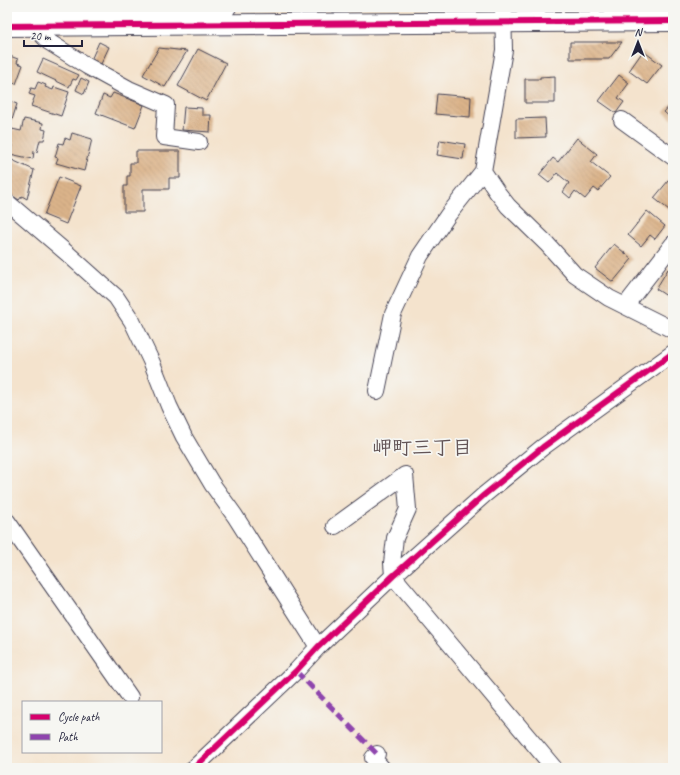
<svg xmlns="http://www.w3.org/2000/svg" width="680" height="775" font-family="Caveat,'Klee One',sans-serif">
<defs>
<pattern id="building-back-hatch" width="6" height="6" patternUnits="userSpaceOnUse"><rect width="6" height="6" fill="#dbb48a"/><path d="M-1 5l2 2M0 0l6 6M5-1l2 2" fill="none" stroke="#bc9a78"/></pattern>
</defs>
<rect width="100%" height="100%" fill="#f6f6f2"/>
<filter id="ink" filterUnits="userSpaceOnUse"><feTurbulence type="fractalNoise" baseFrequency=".025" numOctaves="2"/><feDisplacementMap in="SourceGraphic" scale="8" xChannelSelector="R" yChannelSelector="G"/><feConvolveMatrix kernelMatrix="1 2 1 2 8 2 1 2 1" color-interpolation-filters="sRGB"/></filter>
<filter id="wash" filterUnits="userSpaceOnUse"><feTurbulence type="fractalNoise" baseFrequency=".012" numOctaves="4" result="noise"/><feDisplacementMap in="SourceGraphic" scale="16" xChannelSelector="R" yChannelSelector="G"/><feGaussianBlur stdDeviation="0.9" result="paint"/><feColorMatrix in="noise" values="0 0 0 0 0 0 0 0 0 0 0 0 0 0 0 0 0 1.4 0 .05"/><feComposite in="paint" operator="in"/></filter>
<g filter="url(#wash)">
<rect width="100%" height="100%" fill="#f4e3cd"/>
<g id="blocks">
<path fill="url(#building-back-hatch)" d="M 99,42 L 109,47 L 101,64 L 91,60 Z
M 570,42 L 622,42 L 609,59 L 570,59 Z
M 159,48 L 187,51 L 165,87 L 143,75 Z
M 198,49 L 226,63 L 206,101 L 178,86 Z
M 643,51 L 662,65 L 647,84 L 629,71 Z
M 7,55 L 18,59 L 17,63 L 23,65 L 16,84 L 7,81 Z
M 43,59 L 79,75 L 76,80 L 73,79 L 69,87 L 37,72 Z
M 619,75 L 629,83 L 618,98 L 624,102 L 616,113 L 599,101 Z
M 555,76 L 555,103 L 525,103 L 525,79 L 540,79 L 540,77 Z
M 81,78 L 89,82 L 84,94 L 76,90 Z
M 38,82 L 46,85 L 45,87 L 53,90 L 54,87 L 69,92 L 61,116 L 31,106 L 35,96 L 29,94 L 31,88 L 35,89 Z
M 113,93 L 144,105 L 135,128 L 96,113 L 103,95 L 110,98 Z
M 437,94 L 471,97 L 470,117 L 435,114 Z
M 9,101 L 17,104 L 12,120 L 7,118 L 7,108 Z
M 673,102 L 673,120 L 664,112 Z
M 184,107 L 202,108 L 202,115 L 211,115 L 210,132 L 182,130 Z
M 545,118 L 546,137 L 516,138 L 516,119 Z
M 24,119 L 43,123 L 42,129 L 46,130 L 44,140 L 40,140 L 37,152 L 34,151 L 33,159 L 10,154 L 12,145 L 9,144 L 12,129 L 21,131 Z
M 72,133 L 92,139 L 84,171 L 56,163 L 58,158 L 55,157 L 59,143 L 63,144 L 65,138 L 70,140 Z
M 577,138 L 597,154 L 591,162 L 610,177 L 598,191 L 594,188 L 585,199 L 575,191 L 570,198 L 563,192 L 569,183 L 557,173 L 549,183 L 539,175 L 553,158 L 558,162 Z
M 440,140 L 465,144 L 463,159 L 437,155 Z
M 136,151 L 180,151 L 180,178 L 169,178 L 169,189 L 143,189 L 143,212 L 124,212 L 124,186 L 127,186 L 127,176 L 130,176 L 130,163 L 136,163 Z
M 12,160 L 34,170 L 27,199 L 22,196 L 19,200 L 7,192 L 7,163 L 10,164 Z
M 673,175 L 673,206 L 669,210 L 654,198 Z
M 59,177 L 81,186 L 66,224 L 44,215 Z
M 647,211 L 665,226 L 655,239 L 650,235 L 641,246 L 628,235 Z
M 614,244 L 632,259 L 613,282 L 595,268 Z
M 668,269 L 673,273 L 673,300 L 656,289 Z"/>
</g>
</g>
<g filter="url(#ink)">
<use href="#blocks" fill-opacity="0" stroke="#423f51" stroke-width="1"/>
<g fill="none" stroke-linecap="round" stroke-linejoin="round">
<defs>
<path id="minor" d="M 34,26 L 49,42 L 87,66 L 129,89 L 166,105 L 164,137 L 199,142
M 622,120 L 673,157
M 483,171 L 497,192 L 508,206 L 547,244 L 575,275 L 609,298 L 673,330
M 7,202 L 68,254 L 116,297 L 132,321 L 152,363 L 169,406 L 184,437 L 212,484 L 235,516 L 318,647
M 625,306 L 673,244
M 377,391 L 393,314 L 420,256 L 448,215 L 483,171 L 504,50 L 503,7
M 7,521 L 130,697
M 335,526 L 405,475 L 408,509 L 395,538 L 392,563 L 393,576 L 554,768
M 377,754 L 373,758 L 382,768
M 194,768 L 296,671 L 318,647 L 393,576 L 484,495 L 543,447 L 673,353"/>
<path id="tertiary" d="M 7,10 L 226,7
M 7,26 L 673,21"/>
</defs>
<use href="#minor" stroke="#423f51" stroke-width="18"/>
<use href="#tertiary" stroke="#423f51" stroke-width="22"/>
<use href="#minor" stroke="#fff" stroke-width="16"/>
<use href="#tertiary" stroke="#fff" stroke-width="20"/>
<path stroke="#8e44ad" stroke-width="5" stroke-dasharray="10 5" stroke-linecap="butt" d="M 296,671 L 377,754"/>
<defs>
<path id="cycleway" d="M 7,26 L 673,21
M 194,768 L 296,671 L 318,647 L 393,576 L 484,495 L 543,447 L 673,353"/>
</defs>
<use href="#cycleway" stroke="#f6f6f2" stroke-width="8"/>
<use href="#cycleway" stroke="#d6006c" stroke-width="6"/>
</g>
</g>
<g text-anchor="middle" stroke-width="3.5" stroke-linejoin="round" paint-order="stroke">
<g font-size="20" font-weight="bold" fill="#635557" stroke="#f6f6f2">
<text x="422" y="454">岬町三丁目</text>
</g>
</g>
<rect width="680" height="775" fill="none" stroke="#f6f6f2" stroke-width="24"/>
<rect x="22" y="701" width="140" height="52" fill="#f6f6f2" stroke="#a1a1a9"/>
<rect x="30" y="714" width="20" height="6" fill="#d6006c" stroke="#a1a1a9"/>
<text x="58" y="721" font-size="12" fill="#22223b">Cycle path</text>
<rect x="30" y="734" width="20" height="6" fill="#8e44ad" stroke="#a1a1a9"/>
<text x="58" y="741" font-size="12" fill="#22223b">Path</text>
<g transform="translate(638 42)" stroke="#f6f6f2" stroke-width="3" paint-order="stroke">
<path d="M0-3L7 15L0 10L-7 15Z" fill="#22223b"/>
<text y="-6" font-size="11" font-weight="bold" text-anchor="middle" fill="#22223b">N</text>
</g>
<path d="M24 40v6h58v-6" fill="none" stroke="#22223b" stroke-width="2"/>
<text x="30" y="40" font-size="12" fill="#22223b" stroke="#f6f6f2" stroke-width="3" paint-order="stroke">20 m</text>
</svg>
